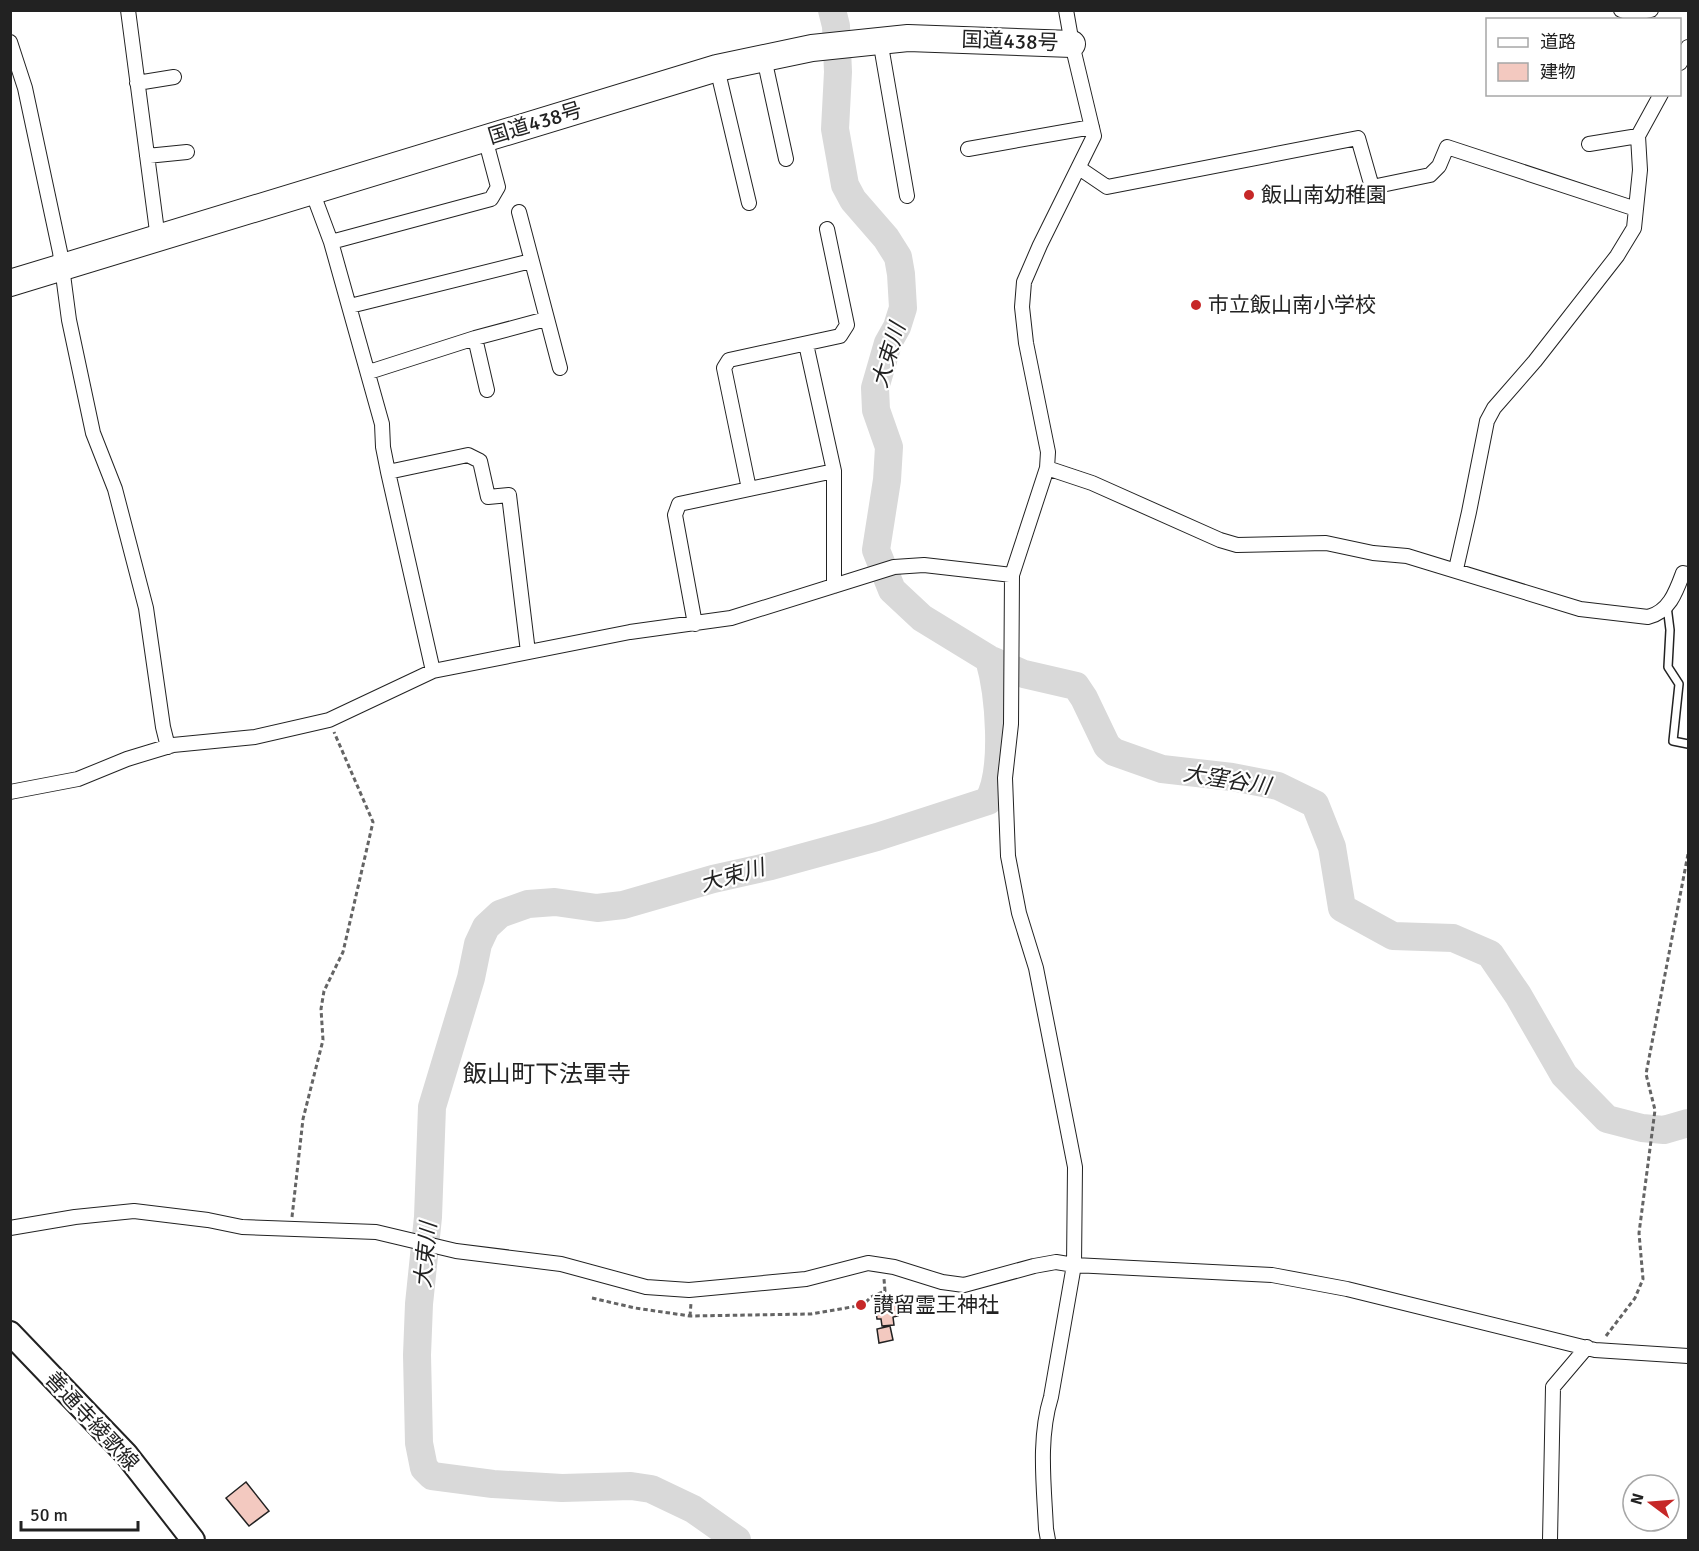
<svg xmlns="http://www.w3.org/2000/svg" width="1699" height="1551" font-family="Signika,'Noto Sans JP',sans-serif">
<rect width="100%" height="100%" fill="#fff"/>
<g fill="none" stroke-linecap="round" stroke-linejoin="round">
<path stroke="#d9d9d9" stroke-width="28" d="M 832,10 L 836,26 L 838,72 L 835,129 L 845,185 L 853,200 L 886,238 L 898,257 L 901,274 L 903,308 L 897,327 L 888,343 L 875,388 L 876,410 L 889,447 L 887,480 L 876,550 L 892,590 L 922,618 L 989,659 L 1024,674 L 1076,686 L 1084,698 L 1107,746 L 1114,752 L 1162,769 L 1232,777 L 1278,786 L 1315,804 L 1332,847 L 1342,908 L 1393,936 L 1453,938 L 1490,954 L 1518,995 L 1564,1075 L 1607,1119 L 1642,1128 L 1664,1130 L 1688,1123
M 737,1540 L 693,1509 L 651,1489 L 631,1486 L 562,1488 L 493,1484 L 432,1476 L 424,1468 L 419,1443 L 417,1355 L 419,1304 L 428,1217 L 432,1107 L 471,978 L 478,944 L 486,927 L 500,914 L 528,904 L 555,902 L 597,908 L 623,905 L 713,879 L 771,866 L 877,837 L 988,801 C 1006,770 999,693 989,659"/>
</g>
<path fill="#f3c9c0" stroke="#222" stroke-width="1.5" d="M 896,1301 L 898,1316 L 893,1317 L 894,1325 L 882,1326 L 881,1319 L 877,1319 L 875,1304 Z
M 890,1326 L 893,1340 L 879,1343 L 877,1329 Z
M 246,1482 L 269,1511 L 249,1526 L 226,1498 Z"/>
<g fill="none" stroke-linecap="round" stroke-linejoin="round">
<defs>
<path id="lane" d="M 1667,606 L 1670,630 L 1668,667 L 1679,684 L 1673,741 L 1688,744"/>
<path id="street" d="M 128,10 L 158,239
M 1621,10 L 1632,14 L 1651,10
M 880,40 L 907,196
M 10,42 L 25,88 L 60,252 L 69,320 L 93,433 L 115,489 L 146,608 L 163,727 L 168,747
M 764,58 L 786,159
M 1680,63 L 1688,47
M 717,68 L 749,203
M 137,83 L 174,77
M 1589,144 L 1638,136
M 968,149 L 1092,127
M 147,156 L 187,152
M 1079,168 L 1107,187 L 1358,138 L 1372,187 L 1430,175 L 1439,166 L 1447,147 L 1636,209
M 312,191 L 331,242 L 382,424 L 383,447 L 388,472 L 433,671
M 519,212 L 560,368
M 331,242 L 491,199 L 498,187 L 485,138
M 350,306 L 531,261
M 475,338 L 487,390
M 806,344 L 834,471 L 834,586
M 369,372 L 475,338 L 546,319
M 1047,468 L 1092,483 L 1220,540 L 1237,545 L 1326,543 L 1373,553 L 1407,556 L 1580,609 L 1648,617 C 1669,612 1676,592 1683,573 L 1688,574
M 388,472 L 468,455 L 480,461 L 488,497 L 509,495 L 528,652
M 749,489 L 724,368 L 729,360 L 840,336 L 847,325 L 827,229
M 1456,569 L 1469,512 L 1487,421 L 1494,408 L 1535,361 L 1617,256 L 1634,228 L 1640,170 L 1638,136 L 1661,94
M 695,624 L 675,515 L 679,504 L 834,471
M 10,792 L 78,779 L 127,759 L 173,745 L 255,737 L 329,720 L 433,671 L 630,632 L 731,618 L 894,567 L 924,565 L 1012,575
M 10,1228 L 75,1217 L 134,1211 L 208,1220 L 242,1227 L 376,1232 L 456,1251 L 561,1264 L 646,1287 L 689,1290 L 806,1279 L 868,1263 L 894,1267 L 942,1282 L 964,1285 L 1034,1266 L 1056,1262 L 1074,1265 L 1272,1275 L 1347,1289 L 1595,1350 L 1688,1356
M 1048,1540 L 1046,1529 C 1044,1485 1038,1439 1051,1397 L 1074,1265 L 1075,1167 L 1036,968 L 1019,913 L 1008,856 L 1005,778 L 1011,724 L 1012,575 L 1047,468 L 1048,452 L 1026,343 L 1022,307 L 1024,282 L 1040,245 L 1094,136 L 1072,44 L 1066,10
M 1550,1540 L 1553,1387 L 1587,1347"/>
<path id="primary" d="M 10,1333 L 126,1454 L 193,1540"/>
<path id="highway" d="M 10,283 L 717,68 L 812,48 L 908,38 L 1072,44"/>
</defs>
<use href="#lane" stroke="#222" stroke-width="10"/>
<use href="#street" stroke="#222" stroke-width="16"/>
<use href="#primary" stroke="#222" stroke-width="26"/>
<use href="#highway" stroke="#222" stroke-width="28"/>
<path stroke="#646464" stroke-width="3" stroke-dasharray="4.5 3" stroke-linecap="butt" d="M 292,1217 L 303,1119 L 323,1040 L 321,1009 L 324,991 L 343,952 L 373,822 L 334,732
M 592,1298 L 635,1308 L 690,1316 L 811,1314 L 863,1305 L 871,1297 L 885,1291 L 884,1279
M 690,1316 L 691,1303
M 1606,1336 L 1635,1298 L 1643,1279 L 1639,1233 L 1655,1110 L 1646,1074 L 1688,854"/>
<use href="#lane" stroke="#fff" stroke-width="7"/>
<use href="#street" stroke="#fff" stroke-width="14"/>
<use href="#primary" stroke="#fff" stroke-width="22"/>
<use href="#highway" stroke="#fff" stroke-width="26"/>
</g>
<g fill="#c62828" stroke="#fff" stroke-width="2">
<circle cx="1249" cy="195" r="6"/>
<circle cx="1196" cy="305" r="6"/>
<circle cx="861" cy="1305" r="6"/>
</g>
<g text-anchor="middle" stroke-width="4.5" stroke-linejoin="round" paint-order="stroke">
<g font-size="21" fill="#222" stroke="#fff">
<text transform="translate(1010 41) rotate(2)" y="7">国道438号</text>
<text transform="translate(535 123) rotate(-17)" y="7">国道438号</text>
<text transform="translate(92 1421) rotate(47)" y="7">善通寺綾歌線</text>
</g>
<g font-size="21" fill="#222" stroke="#fff" text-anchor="start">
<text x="1261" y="202">飯山南幼稚園</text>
<text x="1208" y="312">市立飯山南小学校</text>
<text x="873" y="1312">讃留霊王神社</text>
</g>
<g font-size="22" font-style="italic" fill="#222" stroke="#fff">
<text transform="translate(888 355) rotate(-73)" y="8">大束川</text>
<text transform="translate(1227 779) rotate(9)" y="8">大窪谷川</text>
<text transform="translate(732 875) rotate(-16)" y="8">大束川</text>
<text transform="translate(425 1255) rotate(-85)" y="8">大束川</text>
</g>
<g font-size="24" fill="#222" stroke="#fff">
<text x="547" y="1082">飯山町下法軍寺</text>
</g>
</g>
<rect width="1699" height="1551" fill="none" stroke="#222222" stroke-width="24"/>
<rect x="1486" y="18" width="195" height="78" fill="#ffffff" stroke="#a7a7a7" stroke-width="1.5"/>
<rect x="1498" y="38" width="30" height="9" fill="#ffffff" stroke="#a7a7a7" stroke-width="1.5"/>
<text x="1540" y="48" font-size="18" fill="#222222">道路</text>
<rect x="1498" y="63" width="30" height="18" fill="#f3c9c0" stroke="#a7a7a7" stroke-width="1.5"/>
<text x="1540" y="78" font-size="18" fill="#222222">建物</text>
<g transform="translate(1651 1503) rotate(286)"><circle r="28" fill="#ffffff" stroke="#a7a7a7" stroke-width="1.5"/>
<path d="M0-4.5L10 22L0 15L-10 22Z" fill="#c62828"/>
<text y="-9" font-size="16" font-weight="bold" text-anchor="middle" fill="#222222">N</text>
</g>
<path d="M21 1521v9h117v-9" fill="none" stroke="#222222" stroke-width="3"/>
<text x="30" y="1521" font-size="18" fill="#222222" stroke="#ffffff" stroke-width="4.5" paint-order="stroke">50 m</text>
</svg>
